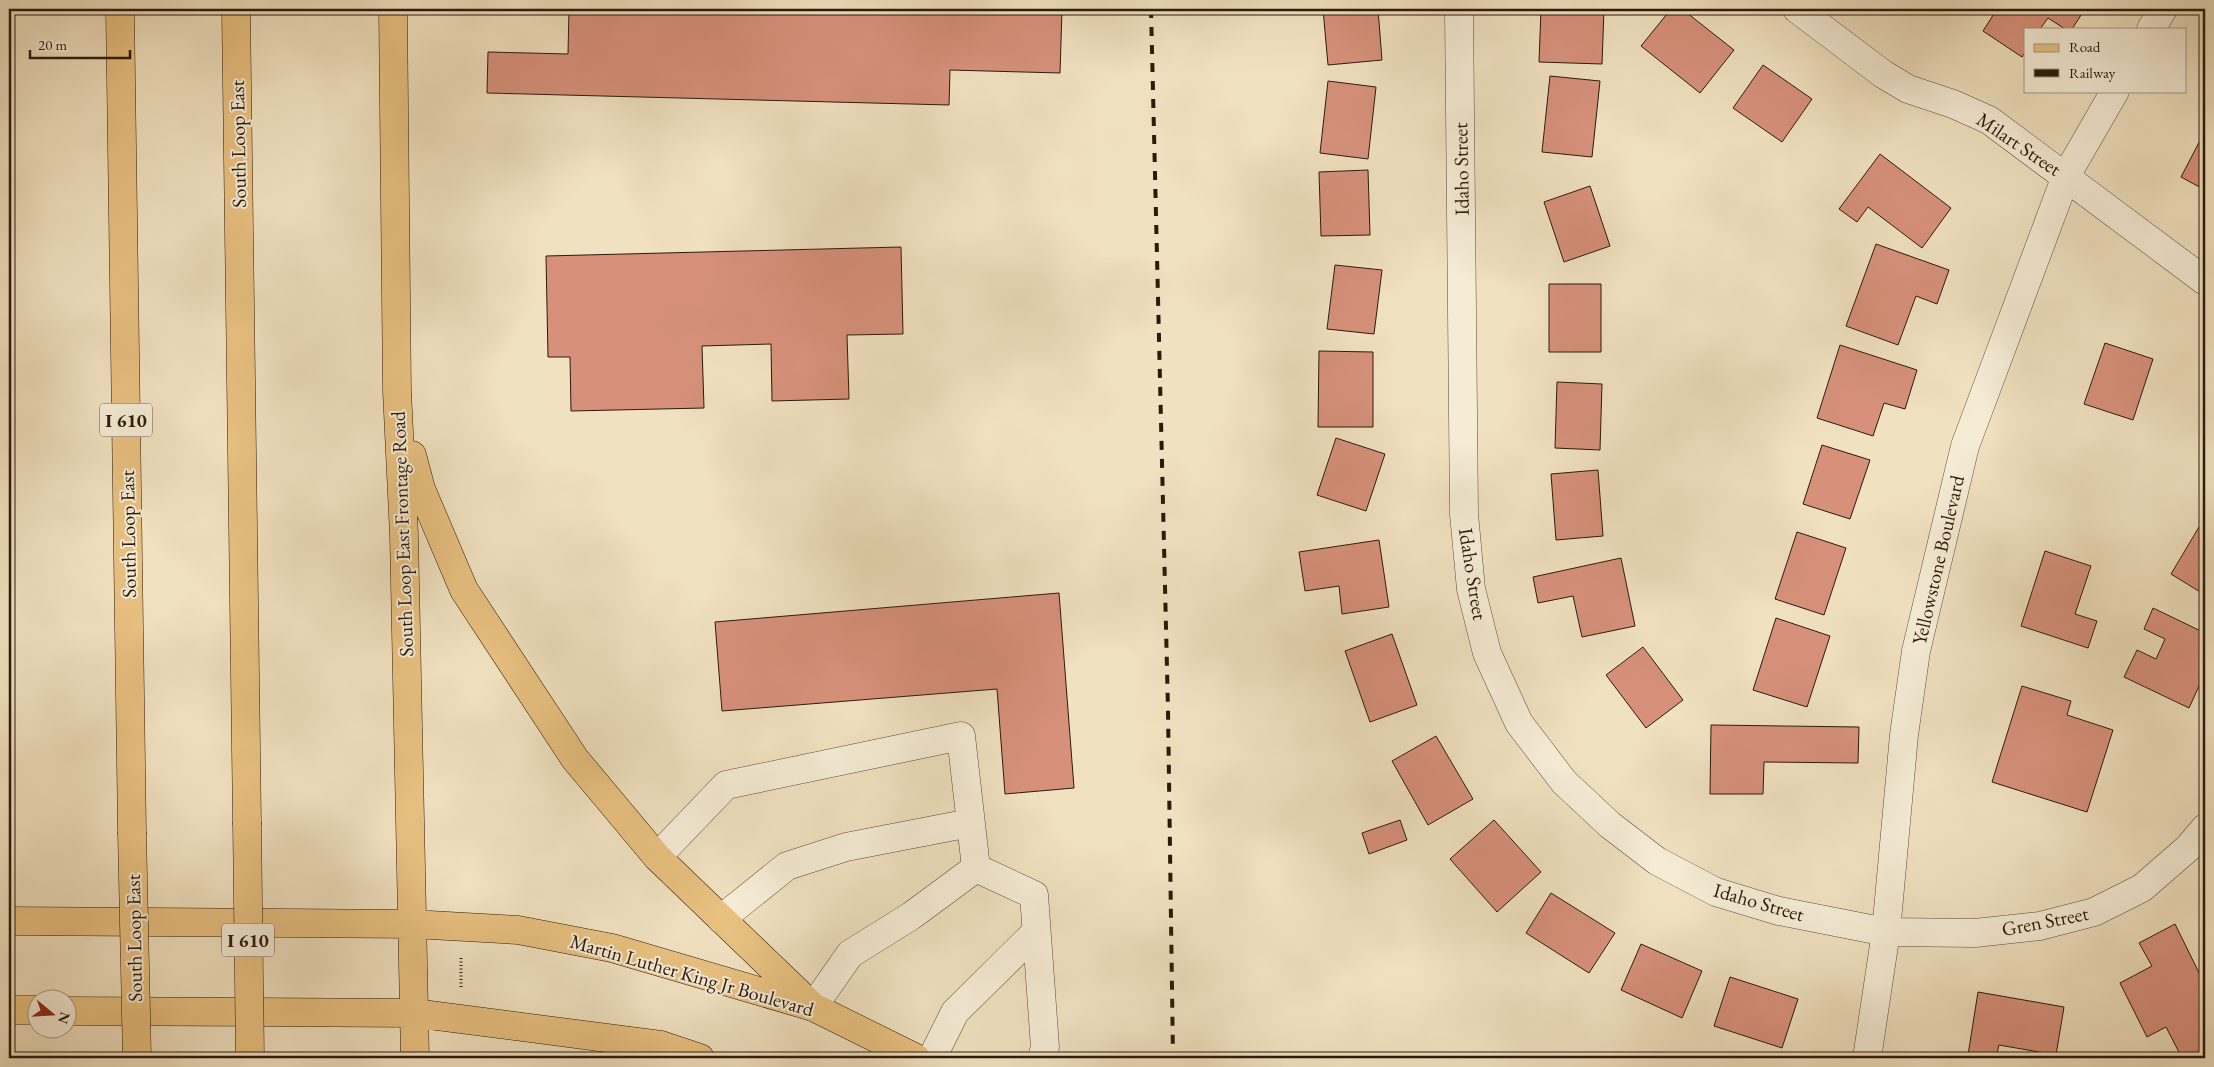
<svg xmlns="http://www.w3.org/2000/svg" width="2214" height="1067" font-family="'EB Garamond',serif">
<rect width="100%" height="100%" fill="#f0e1c0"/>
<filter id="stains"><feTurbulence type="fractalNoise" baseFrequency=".004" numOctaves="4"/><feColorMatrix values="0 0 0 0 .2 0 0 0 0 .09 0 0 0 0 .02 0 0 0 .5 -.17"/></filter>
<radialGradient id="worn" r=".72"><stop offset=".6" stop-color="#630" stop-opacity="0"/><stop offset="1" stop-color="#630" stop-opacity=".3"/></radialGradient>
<path fill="#d7917b" stroke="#2c1a0b" d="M 569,9 L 1062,9 L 1060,73 L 950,70 L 949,105 L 487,93 L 488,52 L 568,54 Z
M 1323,9 L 1378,9 L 1382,60 L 1328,65 Z
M 1541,9 L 1604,9 L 1602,64 L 1539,62 Z
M 1671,9 L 1682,9 L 1734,50 L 1700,93 L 1641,46 Z
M 1997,9 L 2085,9 L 2072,29 L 2065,29 L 2048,18 L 2040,29 L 2025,29 L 2025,52 L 2022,57 L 1983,31 Z
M 1763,65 L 1812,99 L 1782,142 L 1733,108 Z
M 1550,76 L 1600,81 L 1592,157 L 1542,152 Z
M 1328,81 L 1376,87 L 1368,159 L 1320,153 Z
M 2205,131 L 2205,190 L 2181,177 Z
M 1880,154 L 1951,208 L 1922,248 L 1868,207 L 1857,222 L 1839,209 Z
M 1368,170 L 1370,235 L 1321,236 L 1319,172 Z
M 1590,186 L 1610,246 L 1564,262 L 1544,202 Z
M 1876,244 L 1949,270 L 1937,304 L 1916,296 L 1898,345 L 1846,326 Z
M 901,247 L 903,334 L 847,335 L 849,399 L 772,401 L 771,344 L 702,346 L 704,408 L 571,411 L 570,357 L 548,357 L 546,256 Z
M 1335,265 L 1382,270 L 1374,334 L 1327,329 Z
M 1549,284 L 1601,284 L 1601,352 L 1549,352 Z
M 2105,343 L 2153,359 L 2133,420 L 2084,404 Z
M 1840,345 L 1917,370 L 1905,409 L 1884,403 L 1873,436 L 1817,418 Z
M 1319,351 L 1373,352 L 1373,427 L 1318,427 Z
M 1557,382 L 1602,384 L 1600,450 L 1555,448 Z
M 1336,438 L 1385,454 L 1366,511 L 1317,495 Z
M 1822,445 L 1870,460 L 1850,519 L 1803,504 Z
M 1598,470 L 1603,536 L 1556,540 L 1551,474 Z
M 2205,517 L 2205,595 L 2171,574 Z
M 1797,532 L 1846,548 L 1824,615 L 1775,599 Z
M 1379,540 L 1389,607 L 1342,614 L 1339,586 L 1305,591 L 1299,552 Z
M 2045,551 L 2091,566 L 2075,614 L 2097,621 L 2088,648 L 2021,626 Z
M 1621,558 L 1635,626 L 1582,637 L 1573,596 L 1538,603 L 1533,577 Z
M 1059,593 L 1074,788 L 1005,794 L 997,689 L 722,711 L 715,622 Z
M 2153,608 L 2205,633 L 2205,673 L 2189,708 L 2124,677 L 2137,650 L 2156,659 L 2165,639 L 2144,629 Z
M 1776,618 L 1830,636 L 1807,707 L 1753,690 Z
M 1392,634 L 1417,705 L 1370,722 L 1345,651 Z
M 1643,647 L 1683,700 L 1646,728 L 1606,675 Z
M 2022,686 L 2071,701 L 2067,715 L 2113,730 L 2087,812 L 1992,782 Z
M 1711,725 L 1859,727 L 1858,763 L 1764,762 L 1763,794 L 1710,794 Z
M 1436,736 L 1473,799 L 1428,825 L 1392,761 Z
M 1400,820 L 1407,840 L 1369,854 L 1362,833 Z
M 1494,820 L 1541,872 L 1497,912 L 1450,859 Z
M 1551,893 L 1615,933 L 1589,973 L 1526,933 Z
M 2175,924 L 2205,985 L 2205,1050 L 2190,1058 L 2182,1058 L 2166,1027 L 2147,1037 L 2120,983 L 2152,966 L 2139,943 Z
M 1641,944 L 1702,971 L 1682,1018 L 1621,990 Z
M 1730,977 L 1798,999 L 1782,1048 L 1714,1026 Z
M 1978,992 L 2064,1007 L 2056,1055 L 1999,1045 L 1996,1058 L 1968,1055 Z"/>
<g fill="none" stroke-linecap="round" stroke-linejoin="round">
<defs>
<path id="minor" d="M 1459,9 L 1464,514 L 1471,589 L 1487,653 L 1519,723 L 1564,782 L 1610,825 L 1657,861 L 1716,892 L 1779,911 L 1886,932 L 1975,933 L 2040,926 L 2094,912 L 2142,888 L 2188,848 L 2205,828
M 1797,9 L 1883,74 L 1908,89 L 1953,104 L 1989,120 L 2205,281
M 2151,29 L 2163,9
M 657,857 L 726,785 L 961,736 L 976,868 L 1034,895 L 1045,1047 L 1042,1058
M 721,919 L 787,866 L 846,847 L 970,823
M 813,1007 L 850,954 L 911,916 L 976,868
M 932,1058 L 955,1012 L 1036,932
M 1867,1058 L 1886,932 L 1904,735 L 1916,651 L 1965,446 L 2066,176 L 2115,91"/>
<path id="major" d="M 393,9 L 397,391 L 404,535 L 415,1058
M 412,455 L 421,489 L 464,590 L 575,759 L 657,857 L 810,1004
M 9,921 L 412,924 L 518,930 L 612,948 L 813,1007 L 916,1058
M 9,1010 L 38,1010
M 68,1011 L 414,1013 L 661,1045 L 700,1058"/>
<path id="highway" d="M 120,9 L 132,832
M 236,9 L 247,822"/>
</defs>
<use href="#minor" stroke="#5d4c38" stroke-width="29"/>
<use href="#major" stroke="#2c1a0b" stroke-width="29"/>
<use href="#highway" stroke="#2c1a0b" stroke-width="29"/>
<path stroke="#2c1a0b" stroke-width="3" stroke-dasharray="1 2.5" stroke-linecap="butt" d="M 461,958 L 461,987"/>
<use href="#minor" stroke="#f5ecd6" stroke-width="28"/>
<use href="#major" stroke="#e8c080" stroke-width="28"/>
<use href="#highway" stroke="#e8c080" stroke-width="28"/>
<path stroke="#2c1a0b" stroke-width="4" stroke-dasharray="9 9" stroke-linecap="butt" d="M 1151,9 L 1168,710 L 1173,1058"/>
<defs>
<path id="highway-bridge" d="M 247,822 L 250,1058
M 132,832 L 137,1058"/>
</defs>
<use href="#highway-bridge" stroke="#2c1a0b" stroke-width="29" stroke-linecap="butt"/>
<use href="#highway-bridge" stroke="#e8c080" stroke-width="28"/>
</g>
<g text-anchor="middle" stroke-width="4" stroke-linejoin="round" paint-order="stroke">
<g fill="#f5ecd6" stroke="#685948" stroke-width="1">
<rect x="100" y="403.5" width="52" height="33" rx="4"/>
<rect x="222" y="923.5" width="52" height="33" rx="4"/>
</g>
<g font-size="19" font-weight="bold" fill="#2c1a0b">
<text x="126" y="427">I 610</text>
<text x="248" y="947">I 610</text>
</g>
<g font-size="20" fill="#2c1a0b" stroke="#f5ecd6">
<text transform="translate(238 144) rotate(-91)" y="7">South Loop East</text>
<text transform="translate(2019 144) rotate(34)" y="7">Milart Street</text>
<text transform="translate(1461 169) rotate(-91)" y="7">Idaho Street</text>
<text transform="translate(128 534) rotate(-91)" y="7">South Loop East</text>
<text transform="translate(402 534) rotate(-92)" y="7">South Loop East Frontage Road</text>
<text transform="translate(1938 560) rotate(-77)" y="7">Yellowstone Boulevard</text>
<text transform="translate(1473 574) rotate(81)" y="7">Idaho Street</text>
<text transform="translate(1759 902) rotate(16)" y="7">Idaho Street</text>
<text transform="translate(2045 921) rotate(-11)" y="7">Gren Street</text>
<text transform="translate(134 938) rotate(-91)" y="7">South Loop East</text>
<text transform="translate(692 975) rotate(16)" y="7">Martin Luther King Jr Boulevard</text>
</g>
</g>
<rect width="2214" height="1067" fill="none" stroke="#f0e1c0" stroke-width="30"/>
<rect x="10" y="10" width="2194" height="1047" fill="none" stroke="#2c1a0b" stroke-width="2.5"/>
<rect x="15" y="15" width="2184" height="1037" fill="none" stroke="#2c1a0b"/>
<rect x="2024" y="28" width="162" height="65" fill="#f5ecd6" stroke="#a59885"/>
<rect x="2034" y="44" width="25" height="8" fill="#e8c080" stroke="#a59885"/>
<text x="2069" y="52" font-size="15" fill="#2c1a0b">Road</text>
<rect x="2034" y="69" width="25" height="8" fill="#2c1a0b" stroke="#a59885"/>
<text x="2069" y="78" font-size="15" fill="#2c1a0b">Railway</text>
<g transform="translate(52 1014) rotate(108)"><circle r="24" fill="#f5ecd6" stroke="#a59885"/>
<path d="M0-4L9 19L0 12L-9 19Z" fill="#8f2418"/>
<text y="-8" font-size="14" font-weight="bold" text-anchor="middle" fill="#2c1a0b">N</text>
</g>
<path d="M30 50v8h100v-8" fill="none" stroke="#2c1a0b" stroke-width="2.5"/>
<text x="38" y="50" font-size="15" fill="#2c1a0b" stroke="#f5ecd6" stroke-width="4" paint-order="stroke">20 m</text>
<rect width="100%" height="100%" filter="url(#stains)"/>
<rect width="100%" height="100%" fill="url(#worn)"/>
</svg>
